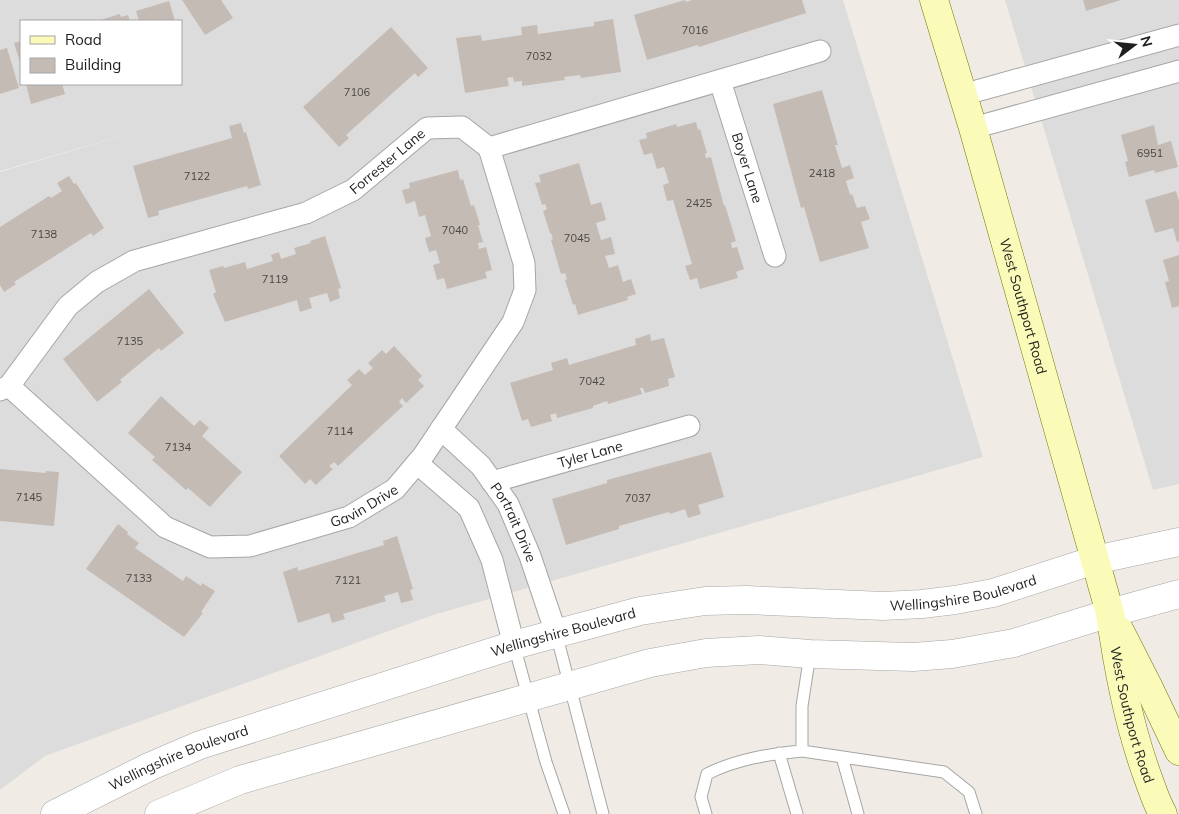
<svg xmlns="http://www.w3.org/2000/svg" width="1179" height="814" font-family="Mulish,sans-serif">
<rect width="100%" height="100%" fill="#f0ece5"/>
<path fill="#dddcdc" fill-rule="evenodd" d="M 0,0 L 843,0 L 983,457 L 433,615 L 45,756 L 0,790 L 0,172 L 146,129 L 0,171 ZM 21,21 L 181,21 L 181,84 L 21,84 Z
M 1005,0 L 1179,0 L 1179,484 L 1153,490 Z"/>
<path fill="#c5bbb5" d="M 182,0 L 221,0 L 233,18 L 205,35 Z
M 685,0 L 686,2 L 692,0 L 802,0 L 806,13 L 699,47 L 698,45 L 647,60 L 634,15 Z
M 1083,0 L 1121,0 L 1086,11 Z
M 169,1 L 175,21 L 139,21 L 136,11 Z
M 120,14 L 121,17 L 128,15 L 130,21 L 97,21 Z
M 613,19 L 621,72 L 581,78 L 580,75 L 564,77 L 565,80 L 522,86 L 522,81 L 514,82 L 513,77 L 507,78 L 509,86 L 465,93 L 456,38 L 481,35 L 482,41 L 522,35 L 521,27 L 537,25 L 538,34 L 594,26 L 594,22 Z
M 391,27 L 428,68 L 418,77 L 415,73 L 346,135 L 349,138 L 339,147 L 303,107 Z
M 21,41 L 21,65 L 14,43 Z
M 7,48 L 19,88 L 0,94 L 0,50 Z
M 26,84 L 62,84 L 65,94 L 31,104 Z
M 822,90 L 838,145 L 835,145 L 842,168 L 850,165 L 854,178 L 846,181 L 850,195 L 852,194 L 857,208 L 865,206 L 870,219 L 861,222 L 869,248 L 820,262 L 804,207 L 801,208 L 773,104 Z
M 696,122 L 698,130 L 700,129 L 707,153 L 705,154 L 706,158 L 711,157 L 724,206 L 725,205 L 736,241 L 731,243 L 732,248 L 737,247 L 744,269 L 736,272 L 738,278 L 700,289 L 697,278 L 690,280 L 685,266 L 692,264 L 673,200 L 667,201 L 663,185 L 669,183 L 664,167 L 657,169 L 652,153 L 644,155 L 639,140 L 647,138 L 646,133 L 676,124 L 677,127 Z
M 241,123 L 244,133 L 246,132 L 261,185 L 248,189 L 247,186 L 158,211 L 159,215 L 148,218 L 133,166 L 232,138 L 229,126 Z
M 1154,125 L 1158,145 L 1171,141 L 1178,167 L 1155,173 L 1154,170 L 1129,177 L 1125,162 L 1128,161 L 1121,135 Z
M 579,163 L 591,205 L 601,202 L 606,220 L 596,223 L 601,240 L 611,237 L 615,254 L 605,256 L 609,268 L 618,265 L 623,282 L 631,279 L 636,294 L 627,297 L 628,300 L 578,315 L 575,304 L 573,305 L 565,280 L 567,279 L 565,273 L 561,274 L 551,240 L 553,239 L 551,233 L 550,233 L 543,211 L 547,209 L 545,204 L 542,205 L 535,183 L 541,182 L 539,175 Z
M 458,170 L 460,180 L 463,179 L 471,206 L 474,205 L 480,225 L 478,225 L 483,242 L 478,243 L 479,249 L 486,247 L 492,270 L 485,272 L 487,278 L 447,289 L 444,278 L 437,280 L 433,265 L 440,263 L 436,250 L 429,252 L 425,238 L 431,236 L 425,215 L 419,217 L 415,201 L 406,204 L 402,190 L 410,188 L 409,183 Z
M 69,176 L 74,184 L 76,183 L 104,228 L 93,236 L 91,233 L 14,282 L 16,284 L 4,292 L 0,285 L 0,227 L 49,196 L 51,198 L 62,191 L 57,183 Z
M 1176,191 L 1179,201 L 1179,241 L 1177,242 L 1173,228 L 1155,233 L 1145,200 Z
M 325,236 L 341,288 L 338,289 L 340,298 L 330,302 L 327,293 L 309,298 L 312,308 L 300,312 L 297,300 L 225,322 L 213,294 L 216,292 L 209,270 L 223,266 L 224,268 L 245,262 L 247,269 L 273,261 L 271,255 L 279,252 L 281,259 L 296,254 L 294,248 L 311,243 L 310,241 Z
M 1179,255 L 1179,306 L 1172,308 L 1165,282 L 1169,281 L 1163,260 Z
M 149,289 L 184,333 L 161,351 L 159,348 L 120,380 L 122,382 L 97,402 L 63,359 Z
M 650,334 L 651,341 L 664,338 L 675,377 L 668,379 L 669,386 L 645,393 L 643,388 L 640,388 L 642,394 L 608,404 L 607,401 L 593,406 L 593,408 L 557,418 L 556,413 L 550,415 L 552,421 L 531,427 L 528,419 L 522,421 L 510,383 L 553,370 L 551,363 L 567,358 L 569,365 L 636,345 L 635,339 Z
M 394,346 L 422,376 L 418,380 L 424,386 L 406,403 L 402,398 L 399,402 L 403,406 L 338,466 L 334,462 L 329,466 L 333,469 L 316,485 L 310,479 L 305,484 L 279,456 L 352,385 L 347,380 L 359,369 L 365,375 L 373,368 L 368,363 L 382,350 L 386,354 Z
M 161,396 L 194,426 L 200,420 L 209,428 L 202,436 L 242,472 L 210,507 L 188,488 L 186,490 L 152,460 L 155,457 L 128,433 Z
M 711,452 L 724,497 L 698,505 L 701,514 L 688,518 L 685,509 L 670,514 L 669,512 L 619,526 L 619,529 L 566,545 L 552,499 L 607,483 L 607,480 Z
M 0,469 L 46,473 L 46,471 L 59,472 L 54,526 L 0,521 Z
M 118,524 L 128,532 L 127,534 L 139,543 L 135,548 L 183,581 L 186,576 L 201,586 L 202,583 L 215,591 L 201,612 L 203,613 L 184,637 L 86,569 Z
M 397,536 L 413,589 L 410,590 L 413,600 L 401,603 L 398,592 L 384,596 L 386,601 L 343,614 L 345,619 L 332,623 L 329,613 L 298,623 L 283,572 L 297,567 L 298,571 L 384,545 L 383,541 Z"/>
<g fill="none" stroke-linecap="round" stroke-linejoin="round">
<defs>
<path id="service" d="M 556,633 L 603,814
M 514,645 L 546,762 L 564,814
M 810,654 L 802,706 L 802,751 L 944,772 L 969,792 L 976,814
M 779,753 L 797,814
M 842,757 L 858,814
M 706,814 L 701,797 L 707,774 C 737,759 769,754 802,751"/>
<g id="minor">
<path id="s1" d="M 720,81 L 775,256"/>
<path d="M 962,95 L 1179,35"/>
<path d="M 973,128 L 1179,71"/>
<path d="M 489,148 L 820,51"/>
<path id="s2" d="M 9,386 L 165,527 L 210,547 L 250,546 L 349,517 L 395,489 L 423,456 L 513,322 L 525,290 L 524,263 L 489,148"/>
<path id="s3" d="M 0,390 L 9,386 L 68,306 L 97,282 L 134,261 L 306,213 L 353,190 L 427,128 L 462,127 L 489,148"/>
<path id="s4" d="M 441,429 L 481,466 L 508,504 L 530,556 L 556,633"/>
<path d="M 417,463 L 469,508 L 492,560 L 514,645"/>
<path id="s5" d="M 492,482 L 689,426"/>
</g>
<g id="tertiary">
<path id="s6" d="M 55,814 L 151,766 L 200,745 L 514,645 L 640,611 L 705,601 L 746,600 L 883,606 L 922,604 L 955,600 L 993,593 L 1095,560 L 1179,542"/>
<path d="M 159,814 L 240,780 L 650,663 L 706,653 L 759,650 L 810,654 L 913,657 L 952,654 L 1014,643 L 1110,613 L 1179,594"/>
</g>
<g id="secondary">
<path id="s7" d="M 934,0 L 973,128 L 1110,613 C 1118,668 1128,722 1147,775 C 1152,788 1156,802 1163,814"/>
<path d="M 1120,631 L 1148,686 L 1179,751"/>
</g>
</defs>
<use href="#service" stroke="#a6a6a6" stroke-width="13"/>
<use href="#minor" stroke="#a6a6a6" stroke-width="23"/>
<use href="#tertiary" stroke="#a6a6a6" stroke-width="29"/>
<use href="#secondary" stroke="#717904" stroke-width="29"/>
<use href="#service" stroke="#fff" stroke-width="11"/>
<use href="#minor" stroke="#fff" stroke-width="21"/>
<use href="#tertiary" stroke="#fff" stroke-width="28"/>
<use href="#secondary" stroke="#fafab9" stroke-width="28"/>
</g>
<g text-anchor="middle" stroke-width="4.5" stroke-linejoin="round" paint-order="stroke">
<g font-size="11" fill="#484644">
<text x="695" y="34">7016</text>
<text x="539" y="60">7032</text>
<text x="357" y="96">7106</text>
<text x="1150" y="157">6951</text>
<text x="822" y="177">2418</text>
<text x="197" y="180">7122</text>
<text x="699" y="207">2425</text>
<text x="455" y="234">7040</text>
<text x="44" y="238">7138</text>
<text x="577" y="242">7045</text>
<text x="275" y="283">7119</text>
<text x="130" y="345">7135</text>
<text x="592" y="385">7042</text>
<text x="340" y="435">7114</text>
<text x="178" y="451">7134</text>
<text x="29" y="501">7145</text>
<text x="638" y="502">7037</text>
<text x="139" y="582">7133</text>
<text x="348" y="584">7121</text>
</g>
<g font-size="14" fill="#1f1f1f" stroke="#fff">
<text dy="5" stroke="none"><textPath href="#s3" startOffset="465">Forrester Lane</textPath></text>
<text dy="5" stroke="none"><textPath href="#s1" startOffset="91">Boyer Lane</textPath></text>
<text dy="5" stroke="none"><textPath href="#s7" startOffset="319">West Southport Road</textPath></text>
<text dy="5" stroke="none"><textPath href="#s5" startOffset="102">Tyler Lane</textPath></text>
<text dy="5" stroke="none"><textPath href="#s2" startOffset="421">Gavin Drive</textPath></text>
<text dy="5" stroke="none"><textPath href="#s4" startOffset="120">Portrait Drive</textPath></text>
<text dy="5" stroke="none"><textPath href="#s6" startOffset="946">Wellingshire Boulevard</textPath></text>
<text dy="5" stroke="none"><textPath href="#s6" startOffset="541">Wellingshire Boulevard</textPath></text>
<text dy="5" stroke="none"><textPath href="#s7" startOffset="742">West Southport Road</textPath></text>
<text dy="5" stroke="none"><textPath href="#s6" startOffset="136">Wellingshire Boulevard</textPath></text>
</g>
</g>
<rect x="20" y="20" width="162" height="65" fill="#ffffff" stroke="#a5a5a5"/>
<rect x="30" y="36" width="25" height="8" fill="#fafab9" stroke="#a5a5a5"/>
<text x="65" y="45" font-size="15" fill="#1f1f1f">Road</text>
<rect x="30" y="58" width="25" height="15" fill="#c5bbb5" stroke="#a5a5a5"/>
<text x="65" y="70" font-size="15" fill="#1f1f1f">Building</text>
<g transform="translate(1134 45) rotate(74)" stroke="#ffffff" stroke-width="4" paint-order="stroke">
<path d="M0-4L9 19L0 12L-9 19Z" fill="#1f1f1f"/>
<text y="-8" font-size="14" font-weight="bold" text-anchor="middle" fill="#1f1f1f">N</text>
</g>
</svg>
